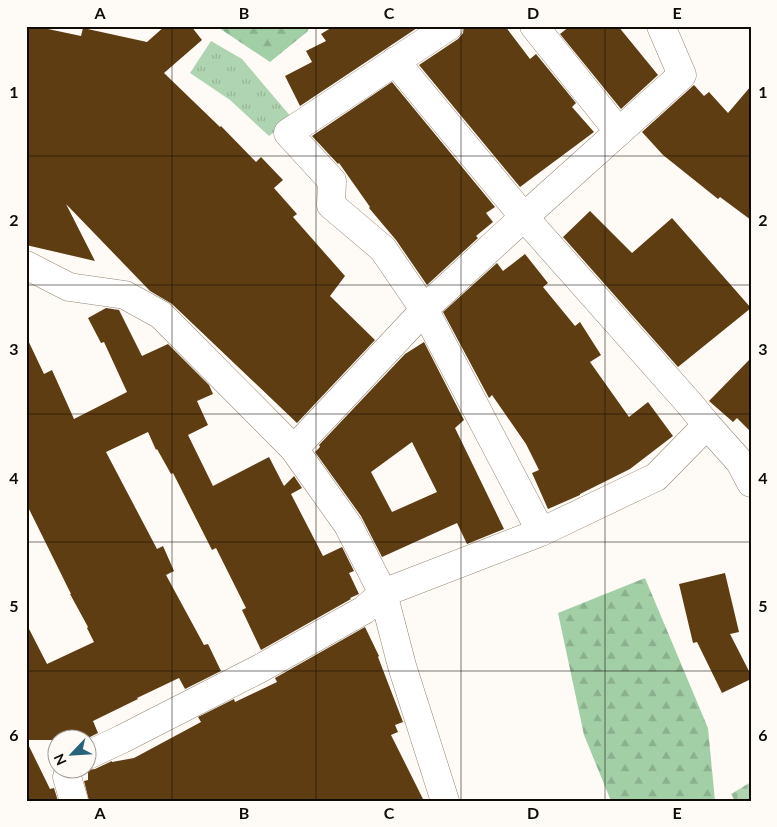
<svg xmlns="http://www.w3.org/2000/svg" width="777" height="827" font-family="Lato,sans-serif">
<defs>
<pattern id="forest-firs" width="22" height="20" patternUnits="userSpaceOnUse" patternTransform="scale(1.25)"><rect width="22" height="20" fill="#a3cfa7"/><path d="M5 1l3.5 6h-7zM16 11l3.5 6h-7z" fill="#8bb08e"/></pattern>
<pattern id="cemetery-stones" width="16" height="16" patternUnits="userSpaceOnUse" patternTransform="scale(1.25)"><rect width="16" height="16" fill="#afd4b1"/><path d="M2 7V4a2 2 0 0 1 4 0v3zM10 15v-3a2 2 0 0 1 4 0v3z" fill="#96b597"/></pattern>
<pattern id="park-tufts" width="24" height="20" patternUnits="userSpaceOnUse" patternTransform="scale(1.25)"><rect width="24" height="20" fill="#afd4b1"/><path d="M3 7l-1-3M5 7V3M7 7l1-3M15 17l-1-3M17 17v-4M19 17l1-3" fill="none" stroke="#96b597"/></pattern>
</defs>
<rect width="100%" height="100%" fill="#fefbf7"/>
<path fill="url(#forest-firs)" d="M 218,26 L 310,26 L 307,32 L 270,62 L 219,28 Z
M 645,578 L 708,728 L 715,801 L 611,801 L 584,735 L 558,613 Z"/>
<path fill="url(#cemetery-stones)" d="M 751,782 L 751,801 L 735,801 L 731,794 Z"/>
<path fill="url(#park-tufts)" d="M 211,41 L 242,59 L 292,118 L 269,136 L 230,100 L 190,73 Z"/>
<path fill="#5f3d13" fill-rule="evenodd" d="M 26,26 L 34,26 L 81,36 L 83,28 L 147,42 L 165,26 L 191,26 L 202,40 L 164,73 L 220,127 L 221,126 L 256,162 L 261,157 L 283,180 L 274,188 L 297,214 L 293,217 L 345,276 L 330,296 L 375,340 L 297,423 L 172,304 L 150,291 L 66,204 L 95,261 L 26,245 Z
M 334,26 L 420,26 L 300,106 L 285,76 L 312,62 L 306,51 L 326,41 L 321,34 Z
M 464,26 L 505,26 L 530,59 L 536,54 L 576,103 L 572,107 L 594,132 L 520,187 L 419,65 L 458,39 L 463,33 Z
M 570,26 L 618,26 L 658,75 L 621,109 L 560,34 Z
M 392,82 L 495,207 L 486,213 L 493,222 L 476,236 L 478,238 L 427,285 L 396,240 L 369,208 L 370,207 L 339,163 L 338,164 L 312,136 Z
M 694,85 L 704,96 L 709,92 L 728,113 L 751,86 L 751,220 L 720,197 L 718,199 L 663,155 L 642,132 Z
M 590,211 L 632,253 L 672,218 L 751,308 L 678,367 L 563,237 Z
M 525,254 L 548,283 L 543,287 L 575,326 L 580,322 L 601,355 L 590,362 L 629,417 L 648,402 L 673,436 L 630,469 L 580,494 L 580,495 L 548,509 L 532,473 L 539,470 L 526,444 L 492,395 L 489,398 L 443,312 L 497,263 L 503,271 Z
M 106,308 L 119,310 L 142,356 L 168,344 L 209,385 L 213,394 L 197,401 L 208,425 L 188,435 L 213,486 L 269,457 L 284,486 L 294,476 L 302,488 L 291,494 L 323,556 L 342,547 L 354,571 L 349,573 L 359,594 L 350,598 L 351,599 L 261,650 L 242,610 L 246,608 L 216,548 L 212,550 L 173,473 L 171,474 L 157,449 L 156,450 L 148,432 L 106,452 L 157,549 L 163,546 L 174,571 L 166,575 L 204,645 L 208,644 L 221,671 L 185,689 L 179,678 L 137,698 L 138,699 L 93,721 L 98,733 L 84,740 L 26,740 L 26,623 L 47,664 L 94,642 L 87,628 L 88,627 L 70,594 L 71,594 L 26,503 L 26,336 L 44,374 L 52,370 L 74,419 L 127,392 L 104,342 L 101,343 L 88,318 Z
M 424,342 L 464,420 L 455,428 L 504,529 L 467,544 L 457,523 L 382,557 L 361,516 L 315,452 L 320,447 L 319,445 L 405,354 ZM 412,442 L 437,492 L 392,512 L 371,472 Z
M 751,358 L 751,432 L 737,418 L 733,422 L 709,401 Z
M 725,573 L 739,632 L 730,634 L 751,675 L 751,679 L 722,693 L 697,642 L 693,643 L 679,584 Z
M 365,627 L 379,656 L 378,657 L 403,722 L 395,725 L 398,732 L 391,735 L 424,801 L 89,801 L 84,781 L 88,780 L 88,770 L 95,769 L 112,761 L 112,762 L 134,758 L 201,722 L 198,717 L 234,699 L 235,702 L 277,682 L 275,678 Z
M 26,740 L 50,789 L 54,788 L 58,801 L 26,801 Z"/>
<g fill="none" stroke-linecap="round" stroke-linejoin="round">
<defs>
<path id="minor" d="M 449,26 L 288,133 L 332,181 L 331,205 L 383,249 L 424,309 L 541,532
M 534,26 L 619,132
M 26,265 L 69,287 L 125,295 L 161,315 L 294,449 L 348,525 L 383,593 L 402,666 L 445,801
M 707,425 L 740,462 L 751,483
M 294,449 L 418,317 L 424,309 L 524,217 L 682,75 L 661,26
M 88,755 L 122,739 L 259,669 L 364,610 L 383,593 L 541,532 L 656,477 L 707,425 L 688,402 L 524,217 L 395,61
M 69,770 L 67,777 L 74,801"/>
</defs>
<use href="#minor" stroke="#968775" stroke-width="29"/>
<use href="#minor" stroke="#fff" stroke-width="28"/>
</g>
<path fill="none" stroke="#100b05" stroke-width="1" stroke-opacity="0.55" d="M 172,26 L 172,801M 316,26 L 316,801M 461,26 L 461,801M 605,26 L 605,801M 26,156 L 751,156M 26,285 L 751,285M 26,414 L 751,414M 26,542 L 751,542M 26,671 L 751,671"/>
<rect width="777" height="827" fill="none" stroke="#fefbf7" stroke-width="55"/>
<g transform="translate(72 754) rotate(245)"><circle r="24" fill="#fefbf7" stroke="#9f9b96"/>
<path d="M0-4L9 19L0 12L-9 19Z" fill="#27637b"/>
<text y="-8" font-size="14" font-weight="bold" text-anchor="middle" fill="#100b05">N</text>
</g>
<rect x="28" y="28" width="722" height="772" fill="none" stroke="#100b05" stroke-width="2"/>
<g font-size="16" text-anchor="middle" font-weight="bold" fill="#100b05">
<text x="100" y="19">A</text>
<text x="244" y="19">B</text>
<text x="389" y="19">C</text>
<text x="533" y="19">D</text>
<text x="677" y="19">E</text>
<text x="14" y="98">1</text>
<text x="763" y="98">1</text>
<text x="14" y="226">2</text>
<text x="763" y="226">2</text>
<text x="14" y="355">3</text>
<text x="763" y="355">3</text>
<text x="14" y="484">4</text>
<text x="763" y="484">4</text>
<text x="14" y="612">5</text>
<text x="763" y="612">5</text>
<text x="14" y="741">6</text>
<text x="763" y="741">6</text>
<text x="100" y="819">A</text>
<text x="244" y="819">B</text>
<text x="389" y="819">C</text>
<text x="533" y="819">D</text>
<text x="677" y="819">E</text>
</g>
</svg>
